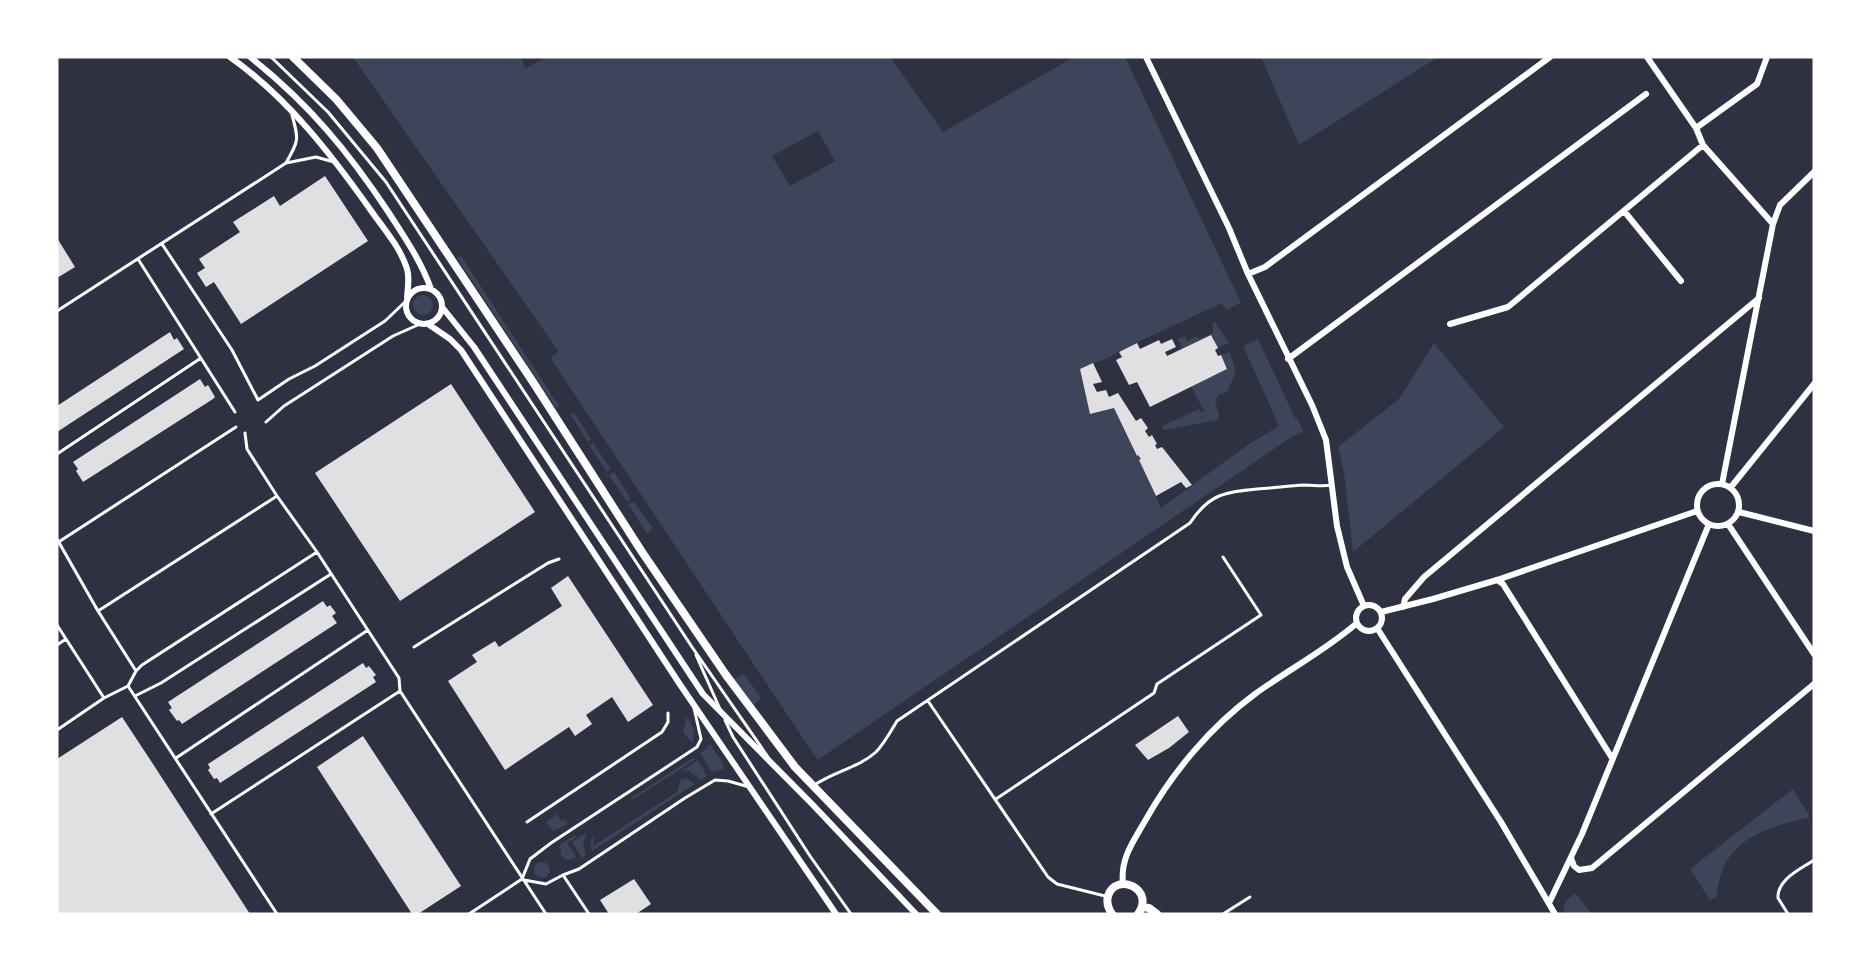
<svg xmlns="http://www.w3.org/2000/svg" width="1871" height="971" font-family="Poppins,sans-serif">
<rect width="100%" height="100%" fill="#2d3142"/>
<path fill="#3c4559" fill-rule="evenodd" d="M 353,57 L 520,57 L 526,68 L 547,57 L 890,57 L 943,132 L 1074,57 L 1125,57 L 1241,303 L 1226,310 L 1222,303 L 1119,351 C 1108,360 1093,363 1080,369 L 1090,414 L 1114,408 L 1136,455 L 1138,455 L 1141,459 L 1139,460 L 1161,508 L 1249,444 L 1279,426 L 1243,346 L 1258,339 L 1295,418 L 1297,418 L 1303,430 L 1302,433 L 1293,436 L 819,759 L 816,758 L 553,362 L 551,356 L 559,352 ZM 818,131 L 835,161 L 790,186 L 772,156 Z
M 1261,57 L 1438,57 L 1299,145 Z
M 461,256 L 559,406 L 556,408 L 457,258 Z
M413 305a10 10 0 1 1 20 0a10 10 0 1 1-20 0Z
M 1213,322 L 1215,322 L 1229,343 L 1218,348 L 1211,335 L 1182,348 L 1178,339 L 1185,336 L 1187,341 L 1197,336 L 1199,339 L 1213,333 Z
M 1434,343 L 1504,427 L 1353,552 L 1344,472 L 1338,447 L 1399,399 Z
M 1230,352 L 1236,372 L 1227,392 L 1219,395 L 1215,401 L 1219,415 L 1218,420 L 1164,430 L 1162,426 L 1199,409 L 1201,412 L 1204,411 L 1191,386 L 1227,369 L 1221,355 Z
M 574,413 L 591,439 L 588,442 L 570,414 Z
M 593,443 L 611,469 L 607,472 L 589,445 Z
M 614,472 L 631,499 L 627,502 L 609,475 Z
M 634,502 L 653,528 L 647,534 L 628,504 Z
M 744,674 L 761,698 L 754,705 L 734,679 Z
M 688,718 L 694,730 L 693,742 L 690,741 L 683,732 L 686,719 Z
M 708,745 L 711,745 L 724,765 L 723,769 L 712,772 L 700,753 L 706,749 Z
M 693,758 L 696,759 L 632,800 L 631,798 Z
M 698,760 L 707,776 L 701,780 L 689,771 L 682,771 Z
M 687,778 L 695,784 L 592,851 L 590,842 L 594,836 L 593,846 L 677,792 L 681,779 Z
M 1793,789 L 1810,817 C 1778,825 1741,833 1724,866 C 1720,875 1718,887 1716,897 L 1710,900 L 1690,869 Z
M 557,814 L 561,821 L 565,819 L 568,824 L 553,831 L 546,822 Z
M 587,832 L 583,845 L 586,855 L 582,858 L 572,842 Z
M 575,835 L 576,837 L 567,843 L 576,857 L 570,860 L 564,859 L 561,855 L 560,845 Z
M534 870a8 8 0 1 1 16 0a8 8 0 1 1-16 0Z
M 1575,893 L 1592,914 L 1566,914 L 1563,910 L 1566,901 Z"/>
<path fill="#e0e0e3" d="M 325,176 L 368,241 L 241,324 L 214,282 L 206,287 L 197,273 L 205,268 L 199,259 L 240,232 L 233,222 L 274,196 L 280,206 Z
M 57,238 L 75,267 L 57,278 Z
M 170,332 L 174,340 L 177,338 L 184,349 L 57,432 L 57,406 Z
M 1211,335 L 1218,348 L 1215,350 L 1218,356 L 1221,355 L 1227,369 L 1150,407 L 1137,382 L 1129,385 L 1116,360 L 1122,357 L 1119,352 L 1137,343 L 1140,349 L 1159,340 L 1161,344 L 1172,339 L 1176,347 L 1165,352 L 1167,356 Z
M 1093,363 L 1102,382 L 1093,384 L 1097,392 L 1106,390 L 1109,397 L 1118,393 L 1136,421 L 1141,418 L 1148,428 L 1145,431 L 1149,437 L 1152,435 L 1157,444 L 1155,445 L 1157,449 L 1162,447 L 1192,485 L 1186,488 L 1181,482 L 1156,496 L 1139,460 L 1141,459 L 1138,455 L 1137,456 L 1114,408 L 1090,414 L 1080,369 Z
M 200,379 L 205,387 L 208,385 L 215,397 L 213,399 L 83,482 L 76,471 L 78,469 L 73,462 Z
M 451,384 L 535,512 L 400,601 L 315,473 Z
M 568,576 L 653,705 L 628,722 L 612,697 L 586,715 L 592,724 L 575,736 L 569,727 L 505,770 L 448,681 L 477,662 L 472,655 L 495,641 L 499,647 L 562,606 L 551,588 Z
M 323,601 L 327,607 L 330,605 L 336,613 L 332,616 L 337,623 L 182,724 L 179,720 L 177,721 L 169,710 L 172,708 L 168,702 Z
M 363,663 L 366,668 L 369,666 L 376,675 L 373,677 L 376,682 L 220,783 L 217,778 L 214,779 L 208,770 L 210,768 L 208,764 Z
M 1178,716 L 1189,732 L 1169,748 L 1148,760 L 1135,745 Z
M 122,717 L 153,764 L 250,914 L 57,914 L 57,759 Z
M 363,736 L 461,886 L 418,914 L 412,914 L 317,767 Z
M 634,879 L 651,904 L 636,914 L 609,914 L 600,900 Z"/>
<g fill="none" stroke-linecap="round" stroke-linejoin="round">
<path stroke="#fff" stroke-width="3" d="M 271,57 L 328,112 L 386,182 L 692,647 L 768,757
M 286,163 C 299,140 299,140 292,115
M 162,244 L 232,350 L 258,400 L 289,379 L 315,366 L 385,321 L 406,301
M 138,259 L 235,412
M 57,311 L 286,163 L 316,157 L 334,162
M 266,422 L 284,406 L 393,336 L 420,324
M 245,433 L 247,449 L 277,496 L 317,552 L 399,678 L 400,691 L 546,914
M 57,454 L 201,358
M 57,539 L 98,611 L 136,671
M 57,543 L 236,427
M 98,611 L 277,496
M 57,625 L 104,698
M 57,645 L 66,639
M 414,647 L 548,563 L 559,559
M 696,655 L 720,709
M 128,686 L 277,914
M 135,696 L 161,683 L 331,574
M 928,701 L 1048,877 L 1057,884 L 1105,896
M 725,720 L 733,737 L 810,856 L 851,914
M 57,730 L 104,698 L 128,686 L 136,671 L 142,665 L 317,552
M 176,758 L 368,630
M 813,786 C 833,772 858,768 876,752 C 884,744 891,731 897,721 L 1190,523 C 1209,494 1225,492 1257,489 C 1273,488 1288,486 1304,485 C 1314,485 1322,487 1332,485
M 996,799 L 1154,693 L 1157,684 L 1261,615 L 1223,557
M 211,814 L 400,691
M 527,822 L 662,732 L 668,722 L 668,713
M 563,875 L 589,914
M 524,880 L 546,884 L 563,875 L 579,869 L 685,798 L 715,780 L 728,781 L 749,787
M 469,914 L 522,879 L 530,859 L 551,843 L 697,747 L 701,739 L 694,708
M 1223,914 L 1250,897
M 1788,914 L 1778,898 C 1777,879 1801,869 1814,860"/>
<path stroke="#fff" stroke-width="6" d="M 230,57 C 288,98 331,154 372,212 C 384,229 399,246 406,266 C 410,275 408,287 407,297
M 250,57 C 309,104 348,151 389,213 C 405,238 421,261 431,289
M 1146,57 L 1229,228 L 1248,274 L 1312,405 L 1326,440 L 1337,526 L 1347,567 L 1364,606
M 1647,57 L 1696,128 L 1703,145 L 1773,224
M 1696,128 L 1757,84 L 1767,57
M 1624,211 L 1681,281
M 1248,274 L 1265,267 L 1550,57
M406 306a18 18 0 1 1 36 0a18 18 0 1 1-36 0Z
M 442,307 L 474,347 L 703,694 L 813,805 L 916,914
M 428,324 L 450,339 L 461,350 L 679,683 L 836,914
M 1450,324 L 1508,307 L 1703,145
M 1288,359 L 1646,94
M1697 505a21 21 0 1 1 42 0a21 21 0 1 1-42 0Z
M 1722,484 L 1773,224 L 1780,205 L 1814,172
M 1731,487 L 1814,384
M 1739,512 L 1814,531
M 1728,524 L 1814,654
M 1497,580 L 1503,584 L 1612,758
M1356 618a13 13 0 1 1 26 0a13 13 0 1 1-26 0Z
M 1403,607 L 1405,599 L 1424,577 L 1759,298
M 1381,612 L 1433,599 L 1497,580 L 1697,511
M 1377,628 L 1501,822 L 1555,914
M 1571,858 L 1574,866 L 1579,870 L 1592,868 L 1814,684
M 1123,884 C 1120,859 1133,842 1145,821 C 1172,773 1210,727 1255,694 C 1288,670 1326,650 1357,623
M 1549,903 L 1582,834 L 1709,524"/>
<path stroke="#fff" stroke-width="8" d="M 293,57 L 336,99 L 377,148 L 533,382 L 642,552 L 726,675 L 795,767 L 937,914
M 1142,907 L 1149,908 L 1157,914
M 1112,914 C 1108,908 1106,903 1108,896 C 1116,871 1156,889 1138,914"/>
</g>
<rect width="1871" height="971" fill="none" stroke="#ffffff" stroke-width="117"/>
</svg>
